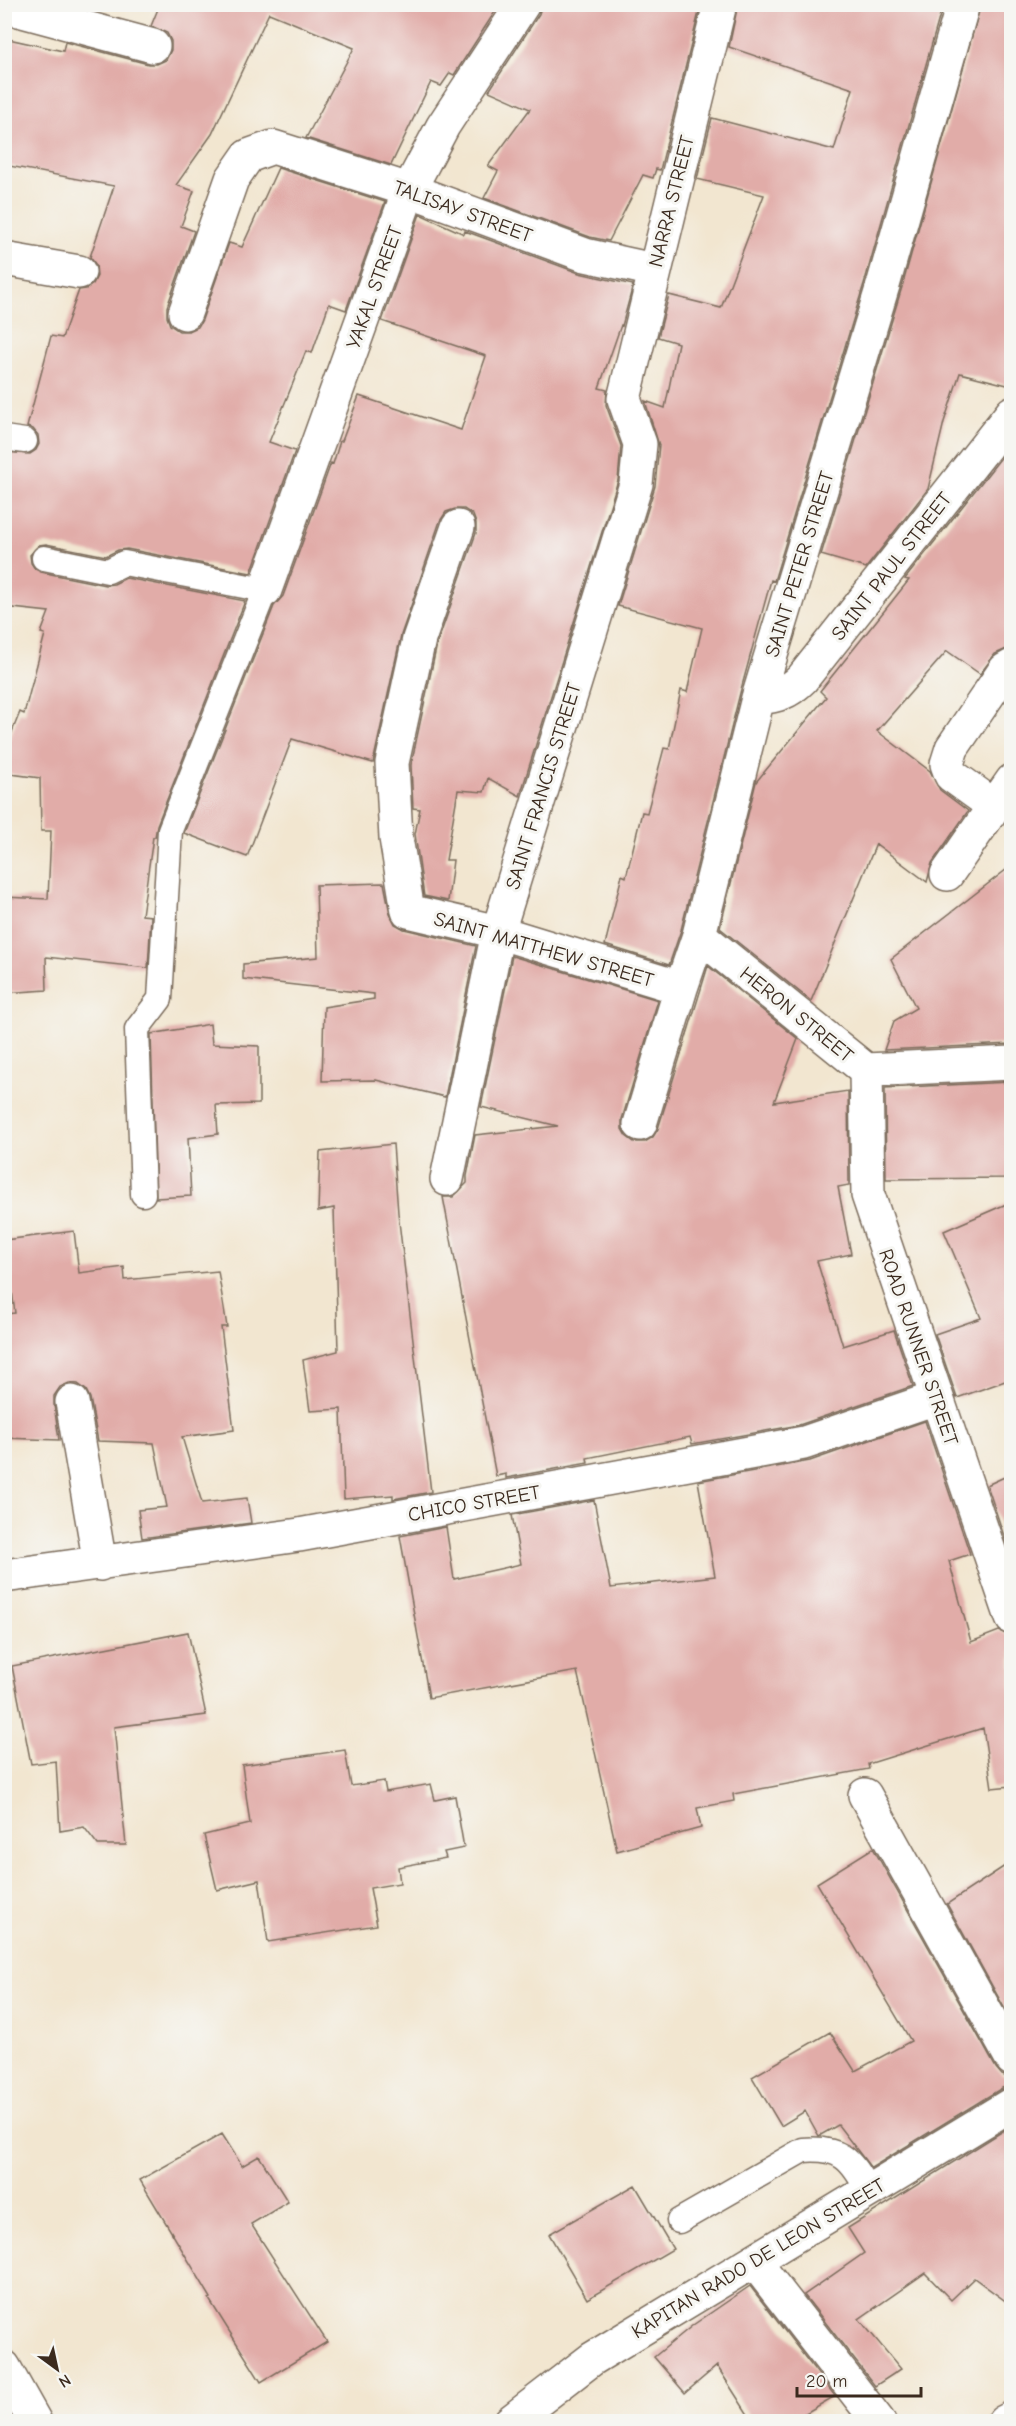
<svg xmlns="http://www.w3.org/2000/svg" width="1016" height="2426" font-family="'Comic Neue',sans-serif">
<rect width="100%" height="100%" fill="#f6f6f2"/>
<filter id="ink" filterUnits="userSpaceOnUse"><feTurbulence type="fractalNoise" baseFrequency=".0167" numOctaves="2"/><feDisplacementMap in="SourceGraphic" scale="12" xChannelSelector="R" yChannelSelector="G"/><feConvolveMatrix kernelMatrix="1 2 1 2 8 2 1 2 1" color-interpolation-filters="sRGB"/></filter>
<filter id="wash" filterUnits="userSpaceOnUse"><feTurbulence type="fractalNoise" baseFrequency=".008" numOctaves="4" result="noise"/><feDisplacementMap in="SourceGraphic" scale="24" xChannelSelector="R" yChannelSelector="G"/><feGaussianBlur stdDeviation="1.35" result="paint"/><feColorMatrix in="noise" values="0 0 0 0 0 0 0 0 0 0 0 0 0 0 0 0 0 1.4 0 .05"/><feComposite in="paint" operator="in"/></filter>
<g filter="url(#wash)">
<rect width="100%" height="100%" fill="#f2e6d0"/>
<g id="blocks">
<path fill="#e1aca8" d="M 160,4 L 500,4 L 454,75 L 450,73 L 441,86 L 431,82 L 391,165 L 306,138 L 354,48 L 269,13 L 212,134 L 176,185 L 194,191 L 181,226 L 194,231 L 167,307 L 167,317 L 170,325 L 179,331 L 189,331 L 198,327 L 202,320 L 229,243 L 242,247 L 278,168 L 385,202 L 346,310 L 329,304 L 312,353 L 306,351 L 269,442 L 295,451 L 251,573 L 127,549 L 118,550 L 106,556 L 46,544 L 39,545 L 30,555 L 31,563 L 35,569 L 41,572 L 105,585 L 114,584 L 126,578 L 245,601 L 157,825 L 155,837 L 153,837 L 142,915 L 151,916 L 148,968 L 46,957 L 47,990 L 4,993 L 4,897 L 48,899 L 51,831 L 41,831 L 40,778 L 4,773 L 4,752 L 20,712 L 24,714 L 45,634 L 41,633 L 49,612 L 4,607 L 4,452 L 30,454 L 36,450 L 39,444 L 38,435 L 33,429 L 27,427 L 51,336 L 62,338 L 79,290 L 86,289 L 93,284 L 97,276 L 96,265 L 90,257 L 114,186 L 4,165 L 4,38 L 63,51 L 65,42 L 148,64 L 157,64 L 166,60 L 171,50 L 171,41 L 167,33 L 151,26 Z
M 542,4 L 701,4 L 660,170 L 656,169 L 653,178 L 643,175 L 609,241 L 590,237 L 484,198 L 498,171 L 488,166 L 530,109 L 489,91 L 539,14 Z
M 738,4 L 943,4 L 866,277 L 774,581 L 771,580 L 740,693 L 681,930 L 669,965 L 605,945 L 622,875 L 626,877 L 642,812 L 647,813 L 664,748 L 669,749 L 681,690 L 687,692 L 702,628 L 618,606 L 655,486 L 659,445 L 645,401 L 665,408 L 678,343 L 658,337 L 669,295 L 721,308 L 764,195 L 697,179 L 712,118 L 834,150 L 853,89 L 729,47 Z
M 981,4 L 1011,4 L 1011,386 L 960,373 L 944,422 L 928,489 L 866,568 L 821,555 L 902,287 Z
M 420,214 L 464,234 L 465,231 L 579,273 L 633,285 L 622,326 L 621,325 L 599,388 L 607,390 L 606,405 L 621,446 L 618,480 L 520,796 L 488,778 L 484,792 L 458,790 L 446,860 L 453,860 L 448,901 L 424,896 L 415,834 L 420,809 L 413,808 L 411,765 L 437,644 L 476,533 L 476,523 L 473,515 L 464,509 L 455,509 L 446,512 L 440,521 L 401,635 L 373,763 L 292,739 L 247,857 L 184,833 L 274,606 L 283,596 L 331,463 L 333,464 L 340,441 L 342,441 L 359,396 L 461,430 L 486,356 L 382,321 Z
M 1011,445 L 1011,647 L 995,654 L 980,674 L 947,651 L 877,731 L 930,771 L 940,790 L 968,811 L 932,863 L 927,882 L 876,844 L 811,1001 L 720,928 L 756,782 L 826,697 L 820,691 L 909,580 L 905,579 Z
M 1011,866 L 1011,1044 L 884,1050 L 894,1021 L 916,1008 L 891,959 Z
M 384,883 L 390,914 L 395,924 L 404,929 L 476,946 L 445,1097 L 376,1080 L 322,1081 L 324,1007 L 374,999 L 374,994 L 243,979 L 243,964 L 318,957 L 316,885 Z
M 512,956 L 658,1000 L 622,1119 L 622,1129 L 626,1136 L 634,1142 L 645,1142 L 653,1137 L 658,1129 L 708,966 L 798,1039 L 774,1102 L 848,1091 L 849,1185 L 838,1187 L 851,1254 L 817,1261 L 843,1346 L 894,1330 L 913,1386 L 799,1425 L 692,1444 L 690,1437 L 587,1458 L 588,1463 L 506,1478 L 506,1474 L 496,1476 L 443,1197 L 453,1197 L 467,1183 L 467,1176 L 475,1135 L 558,1126 L 481,1107 Z
M 210,1024 L 212,1044 L 259,1046 L 259,1104 L 216,1105 L 218,1134 L 188,1138 L 191,1196 L 156,1198 L 151,1034 Z
M 1011,1082 L 1011,1178 L 886,1179 L 885,1088 Z
M 393,1144 L 398,1213 L 431,1492 L 393,1499 L 393,1495 L 344,1499 L 341,1409 L 310,1411 L 303,1360 L 338,1351 L 334,1208 L 318,1211 L 320,1152 Z
M 1011,1202 L 1011,1389 L 1008,1380 L 957,1398 L 935,1334 L 981,1318 L 944,1231 Z
M 74,1231 L 79,1273 L 124,1267 L 125,1280 L 218,1271 L 227,1327 L 221,1327 L 234,1430 L 182,1437 L 202,1503 L 247,1498 L 251,1523 L 142,1538 L 138,1510 L 167,1507 L 154,1443 L 98,1441 L 90,1398 L 86,1390 L 78,1384 L 69,1383 L 60,1387 L 54,1396 L 54,1405 L 59,1440 L 4,1438 L 4,1314 L 15,1313 L 5,1240 Z
M 925,1421 L 970,1554 L 949,1561 L 971,1642 L 999,1631 L 1011,1636 L 1011,1786 L 992,1788 L 983,1728 L 868,1764 L 869,1769 L 733,1794 L 734,1801 L 697,1808 L 701,1828 L 617,1851 L 577,1671 L 429,1698 L 400,1536 L 446,1527 L 454,1579 L 521,1564 L 512,1515 L 594,1500 L 611,1588 L 715,1576 L 698,1481 L 810,1461 Z
M 1011,1474 L 1011,1540 L 1006,1542 L 987,1485 Z
M 188,1632 L 206,1715 L 114,1727 L 126,1845 L 98,1845 L 84,1827 L 60,1831 L 56,1761 L 31,1764 L 12,1666 Z
M 345,1750 L 351,1786 L 384,1781 L 386,1792 L 431,1784 L 435,1800 L 455,1796 L 464,1848 L 444,1852 L 446,1858 L 398,1867 L 400,1883 L 370,1888 L 377,1925 L 268,1942 L 259,1880 L 217,1890 L 204,1835 L 250,1824 L 242,1765 Z
M 873,1848 L 996,2068 L 1002,2075 L 1011,2078 L 1011,2085 L 1002,2088 L 871,2168 L 838,2125 L 819,2136 L 805,2111 L 781,2126 L 752,2077 L 830,2032 L 855,2071 L 911,2041 L 817,1883 Z
M 1011,1862 L 1011,2020 L 947,1904 Z
M 1011,2126 L 1011,2305 L 974,2278 L 951,2300 L 925,2273 L 859,2319 L 901,2369 L 875,2386 L 804,2295 L 864,2253 L 848,2228 Z
M 222,2134 L 242,2166 L 259,2156 L 288,2202 L 251,2224 L 327,2342 L 261,2382 L 209,2299 L 211,2298 L 140,2180 Z
M 635,2185 L 673,2249 L 587,2299 L 549,2234 Z
M 750,2286 L 835,2396 L 792,2421 L 752,2421 L 717,2366 L 685,2393 L 654,2357 L 693,2325 Z"/>
</g>
</g>
<g filter="url(#ink)">
<use href="#blocks" fill-opacity="0" stroke="#7b6c5c" stroke-width="1.5"/>
<g fill="none" stroke-linecap="round" stroke-linejoin="round">
<defs>
<path id="service" d="M 4,438 L 25,441
M 44,558 L 108,571 L 124,563 L 265,590 L 170,830 L 160,999 L 137,1029 L 143,1194
M 679,2221 L 803,2150 C 840,2147 851,2158 868,2191"/>
<path id="minor" d="M 4,6 L 153,46
M 4,259 L 79,272
M 185,313 L 232,179 L 248,156 L 273,147 L 409,190 L 585,255 L 654,270
M 458,527 L 419,639 L 392,763 L 396,838 L 408,911 L 498,932 L 681,988
M 265,590 L 409,190 L 443,126 L 523,4
M 758,698 C 777,696 788,693 802,679 L 1012,413
M 994,806 L 951,775 L 947,764 L 952,748 L 1005,670 L 1012,666
M 947,874 L 1012,781
M 699,935 L 866,1070 L 1012,1063
M 866,1070 L 868,1195 L 1012,1618
M 640,1124 L 681,988 L 699,935 L 758,698 L 884,282 L 963,4
M 447,1179 L 498,932 L 636,484 L 640,444 L 624,399 L 720,4
M 72,1402 L 100,1564
M 4,1576 L 299,1535 L 804,1443 L 936,1398
M 865,1795 L 1012,2059
M 754,2261 L 879,2422
M 510,2422 L 592,2359 L 1012,2104
M 1004,2422 L 1012,2418"/>
<path id="tertiary" d="M 4,2367 L 35,2422"/>
</defs>
<use href="#service" stroke="#7b6c5c" stroke-width="27"/>
<use href="#minor" stroke="#7b6c5c" stroke-width="36"/>
<use href="#tertiary" stroke="#7b6c5c" stroke-width="36"/>
<use href="#service" stroke="#fff" stroke-width="24"/>
<use href="#minor" stroke="#fff" stroke-width="33"/>
<use href="#tertiary" stroke="#fff" stroke-width="33"/>
</g>
</g>
<g text-anchor="middle" stroke-width="6" stroke-linejoin="round" paint-order="stroke">
<g font-size="20" fill="#3b2a1e" stroke="#f6f6f2">
<text transform="translate(671 201) rotate(-76)" y="7">NARRA STREET</text>
<text transform="translate(463 211) rotate(20)" y="7">TALISAY STREET</text>
<text transform="translate(374 287) rotate(-70)" y="7">YAKAL STREET</text>
<text transform="translate(799 564) rotate(-73)" y="7">SAINT PETER STREET</text>
<text transform="translate(891 566) rotate(-52)" y="7">SAINT PAUL STREET</text>
<text transform="translate(543 786) rotate(-73)" y="7">SAINT FRANCIS STREET</text>
<text transform="translate(544 949) rotate(16)" y="7">SAINT MATTHEW STREET</text>
<text transform="translate(797 1014) rotate(39)" y="7">HERON STREET</text>
<text transform="translate(919 1347) rotate(71)" y="7">ROAD RUNNER STREET</text>
<text transform="translate(474 1503) rotate(-10)" y="7">CHICO STREET</text>
<text transform="translate(758 2258) rotate(-31)" y="7">KAPITAN RADO DE LEON STREET</text>
</g>
</g>
<rect width="1016" height="2426" fill="none" stroke="#f6f6f2" stroke-width="24"/>
<g transform="translate(57 2369) rotate(147)" stroke="#f6f6f2" stroke-width="4.5" paint-order="stroke">
<path d="M0-4.5L10 22L0 15L-10 22Z" fill="#3b2a1e"/>
<text y="-9" font-size="16" font-weight="bold" text-anchor="middle" fill="#3b2a1e">N</text>
</g>
<path d="M797 2387v9h124v-9" fill="none" stroke="#3b2a1e" stroke-width="3"/>
<text x="806" y="2387" font-size="18" fill="#3b2a1e" stroke="#f6f6f2" stroke-width="4.5" paint-order="stroke">20 m</text>
</svg>
